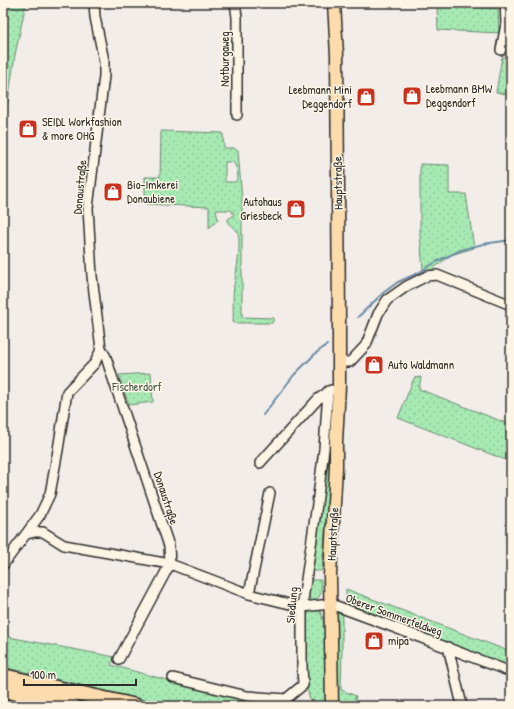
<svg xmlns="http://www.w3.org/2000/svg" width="514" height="709" font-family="'Patrick Hand',sans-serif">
<defs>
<pattern id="grass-dots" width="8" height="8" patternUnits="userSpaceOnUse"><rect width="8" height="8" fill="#a6e9b3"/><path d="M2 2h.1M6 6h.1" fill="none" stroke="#8fc89a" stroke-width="1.8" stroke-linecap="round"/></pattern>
</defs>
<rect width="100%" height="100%" fill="#f3edea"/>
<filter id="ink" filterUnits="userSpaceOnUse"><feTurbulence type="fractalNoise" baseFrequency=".025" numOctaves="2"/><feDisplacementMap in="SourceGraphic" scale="8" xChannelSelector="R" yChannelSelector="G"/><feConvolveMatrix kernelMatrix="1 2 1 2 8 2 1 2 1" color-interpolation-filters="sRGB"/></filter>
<g filter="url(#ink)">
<path fill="url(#grass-dots)" stroke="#688a6f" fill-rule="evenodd" d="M 3,3 L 26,3 L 15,55 L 3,134 Z
M 437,5 L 488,8 L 498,9 L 499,33 L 438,30 Z
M 502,57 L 511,59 L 511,95 L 496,92 Z
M 161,131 L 223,133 L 224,148 L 233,148 L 238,150 L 242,200 L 242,317 L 274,318 L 272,323 L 233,323 C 234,311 232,296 234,285 C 237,268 241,249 238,232 L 228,223 L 228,219 L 234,215 L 231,210 L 216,210 L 218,220 L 209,228 L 209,207 L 145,204 L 145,177 L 160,177 ZM 225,162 L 233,162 L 236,167 L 238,177 L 235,182 L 225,182 Z
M 420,164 L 449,165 L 449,194 L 466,194 L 474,248 L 451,255 L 430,271 L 423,269 L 420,235 Z
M 151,373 L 153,402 L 129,405 L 119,375 Z
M 421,377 L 419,389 L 511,425 L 511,462 L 398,418 L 414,378 Z
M 329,444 L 328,460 L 330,474 L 322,570 L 320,571 L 311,571 Z
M 310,580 L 321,580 C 321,590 323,596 314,601 L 310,600 L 308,596 Z
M 346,589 L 511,652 L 511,669 L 346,603 Z
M 313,610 L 320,611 L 323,619 L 325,633 L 325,706 L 312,706 L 307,689 L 304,672 L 305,619 L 308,613 Z
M 343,612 L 343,617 L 342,617 L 342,649 L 341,690 L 356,696 L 354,706 L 336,706 L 336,618 L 338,613 Z
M 3,636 L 115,657 L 111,665 L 264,706 L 171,706 L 3,667 Z
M 3,699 L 37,706 L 3,706 Z"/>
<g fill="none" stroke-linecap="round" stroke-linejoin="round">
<path stroke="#6a8aa2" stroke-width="2" d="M 358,317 L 383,293 L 398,282 L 418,273 L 436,262 L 461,250 L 483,244 L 511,240
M 263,415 L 294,375 L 316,353 L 327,345"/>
<defs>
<path id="minor" d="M 94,3 L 95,17 L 104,61 L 104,76 L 88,208 L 92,276 L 101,349 L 106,357 L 111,373 L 169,546 L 170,564 L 119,659
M 235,3 L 237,17 L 237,115
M 501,50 L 506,24 L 505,3
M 339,362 L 350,362 L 366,345 L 378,314 L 387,300 L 407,286 L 427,276 L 437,275 L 511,305
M 260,463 L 318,399 L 331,390
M 27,534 L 35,532 L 43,532 L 64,545 L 170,564 L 249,594 L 265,598 L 302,607 L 331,604 L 385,624 L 511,672
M 3,565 L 40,515 L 50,494 L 58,450 L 67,392 L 95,363 L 101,349
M 249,594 L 270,493
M 448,647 L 461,701 L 461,706
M 173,678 L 247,696 L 286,699 L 303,685 L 302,666 L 302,607 L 317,504 L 324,449 L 328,391"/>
<path id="major" d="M 332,706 L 330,575 L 336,467 L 336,442 L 339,386 L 339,322 L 337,55 L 334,3"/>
<path id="highway" d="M 3,676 L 136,706
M 3,690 L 73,706"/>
</defs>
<use href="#minor" stroke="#2b2b2b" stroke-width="12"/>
<use href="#major" stroke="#2b2b2b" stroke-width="15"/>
<use href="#highway" stroke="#2b2b2b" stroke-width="17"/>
<use href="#minor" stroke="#fcf5e5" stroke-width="9"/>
<use href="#major" stroke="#fcdcac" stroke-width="12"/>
<use href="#highway" stroke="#fcdcac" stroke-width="14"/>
</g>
</g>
<defs>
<symbol id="shop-square" viewBox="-11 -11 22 22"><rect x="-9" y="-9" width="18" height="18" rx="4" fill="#c8321e" stroke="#fcf5e5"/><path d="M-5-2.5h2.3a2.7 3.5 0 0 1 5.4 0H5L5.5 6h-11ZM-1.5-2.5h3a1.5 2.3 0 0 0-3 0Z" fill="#fff"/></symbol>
</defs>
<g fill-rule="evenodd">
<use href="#shop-square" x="401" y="85" width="22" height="22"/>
<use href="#shop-square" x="355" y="86" width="22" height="22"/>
<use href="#shop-square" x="17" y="118" width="22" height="22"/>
<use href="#shop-square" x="102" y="181" width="22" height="22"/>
<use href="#shop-square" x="285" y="198" width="22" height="22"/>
<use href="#shop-square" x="363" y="354" width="22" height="22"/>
<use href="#shop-square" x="363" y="630" width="22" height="22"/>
</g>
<g text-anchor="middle" stroke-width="3" stroke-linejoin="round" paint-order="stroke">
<g font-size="12" fill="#2b2b2b" stroke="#fcf5e5">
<text transform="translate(225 59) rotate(-90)" y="4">Notburgaweg</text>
<text transform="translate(338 183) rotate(-91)" y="4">Hauptstraße</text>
<text transform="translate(80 187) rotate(-85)" y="4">Donaustraße</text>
<text transform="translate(166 498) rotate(72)" y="4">Donaustraße</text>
<text transform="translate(333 534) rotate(-87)" y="4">Hauptstraße</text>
<text transform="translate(292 605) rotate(-85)" y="4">Siedlung</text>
<text transform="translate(394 615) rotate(20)" y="4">Oberer Sommerfeldweg</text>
</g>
<g font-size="12" fill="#2b2b2b" stroke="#fcf5e5" text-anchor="start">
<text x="426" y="93">Leebmann BMW<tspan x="426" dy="14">Deggendorf</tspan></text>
<text x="352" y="94" text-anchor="end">Leebmann Mini<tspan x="352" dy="14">Deggendorf</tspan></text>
<text x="42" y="126">SEIDL Workfashion<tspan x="42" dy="14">&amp; more OHG</tspan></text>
<text x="127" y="189">Bio-Imkerei<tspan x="127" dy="14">Donaubiene</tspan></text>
<text x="282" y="206" text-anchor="end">Autohaus<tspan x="282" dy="14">Griesbeck</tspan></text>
<text x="388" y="369">Auto Waldmann</text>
<text x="388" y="645">mipa</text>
</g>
<g font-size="12" fill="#4a5a4d" stroke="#fcf5e5">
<text x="137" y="391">Fischerdorf</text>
</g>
</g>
<rect width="514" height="709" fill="none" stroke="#fcf5e5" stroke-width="16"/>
<rect x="8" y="8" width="498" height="693" fill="none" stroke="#2b2b2b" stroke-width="1.5" filter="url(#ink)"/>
<path d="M24 679v6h112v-6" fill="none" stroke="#2b2b2b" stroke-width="2"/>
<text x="30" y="679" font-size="12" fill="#2b2b2b" stroke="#fcf5e5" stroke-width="3" paint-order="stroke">100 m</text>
</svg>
